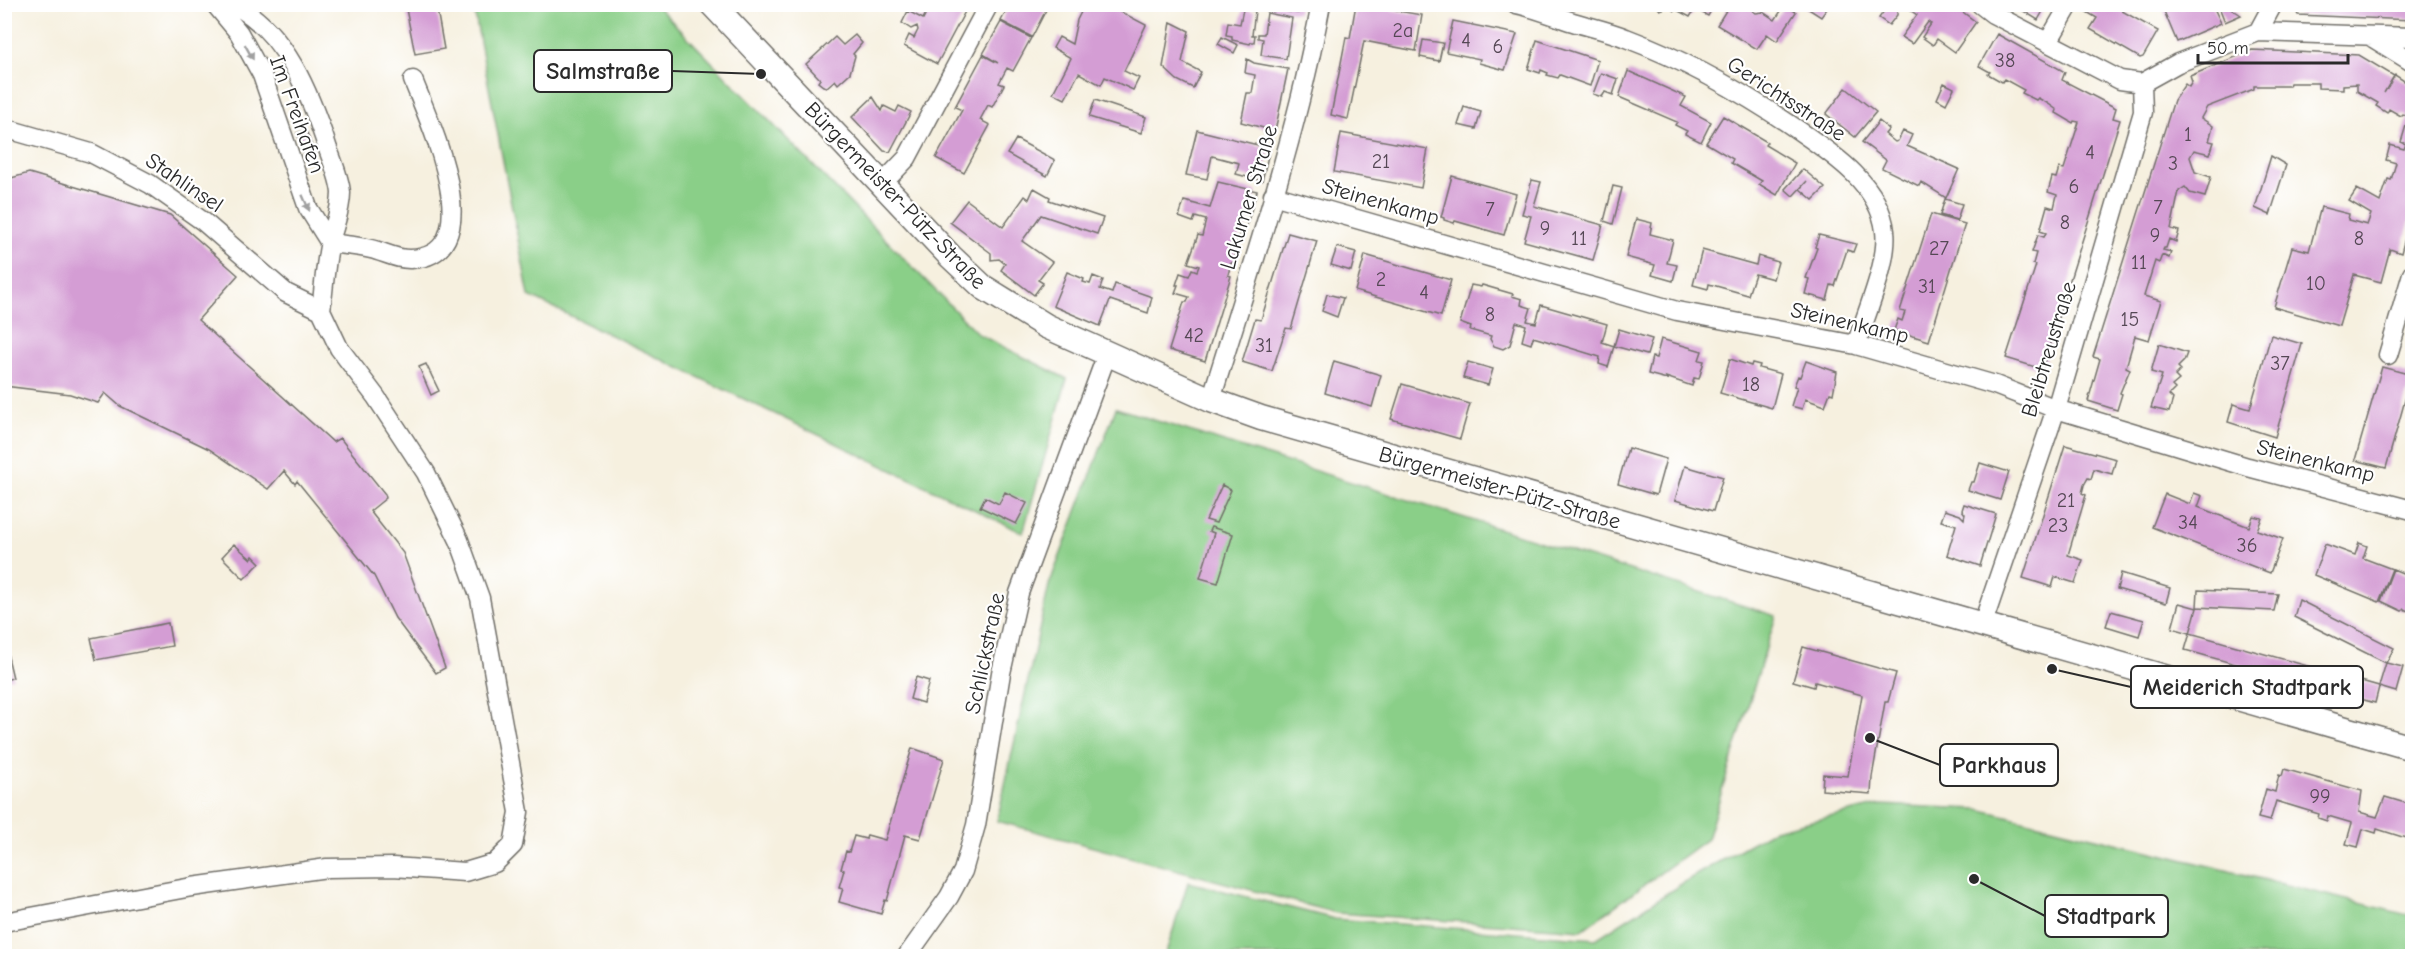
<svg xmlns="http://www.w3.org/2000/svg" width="2417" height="961" font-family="'Comic Neue',sans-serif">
<rect width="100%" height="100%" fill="#fff"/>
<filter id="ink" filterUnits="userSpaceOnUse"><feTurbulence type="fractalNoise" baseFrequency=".0167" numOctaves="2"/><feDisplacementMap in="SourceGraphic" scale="12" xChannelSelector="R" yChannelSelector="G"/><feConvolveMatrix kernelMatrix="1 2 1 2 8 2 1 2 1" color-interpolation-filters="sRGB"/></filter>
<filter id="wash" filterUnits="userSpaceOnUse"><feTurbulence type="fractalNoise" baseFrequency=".008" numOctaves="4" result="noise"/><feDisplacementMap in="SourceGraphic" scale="24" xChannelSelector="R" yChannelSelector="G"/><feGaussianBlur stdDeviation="1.35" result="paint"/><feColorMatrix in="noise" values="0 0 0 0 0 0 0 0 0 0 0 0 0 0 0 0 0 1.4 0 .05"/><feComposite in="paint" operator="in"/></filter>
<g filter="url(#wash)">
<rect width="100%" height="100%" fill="#f6f0df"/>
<path fill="#8acf88" stroke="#5a7d5a" stroke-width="1.5" d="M 473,5 L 656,5 L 978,334 L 1067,379 L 1023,533 L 529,296 Z
M 1116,408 L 1776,616 L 1707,839 L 1582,930 L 1336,913 L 997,821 L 1049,585 Z
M 1880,805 L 1978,809 L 2412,916 L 2412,956 L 1165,956 L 1188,882 L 1335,919 L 1596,939 L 1694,876 L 1774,830 Z"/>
<g id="blocks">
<path fill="#d49dd4" d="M 405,4 L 436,4 L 444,49 L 415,54 Z
M 931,4 L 969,4 L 937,64 L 904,46 L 909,35 L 914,38 L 918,30 L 917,26 L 911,29 L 902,23 L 908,11 L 923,19 Z
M 1010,4 L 1049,4 L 1032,37 L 1001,21 Z
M 1082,4 L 1106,4 L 1146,25 L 1124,71 L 1139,78 L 1133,90 L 1105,77 L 1101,85 L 1079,73 L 1065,99 L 1053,93 L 1071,58 L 1053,48 L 1059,37 L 1072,44 L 1077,20 L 1081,12 L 1079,11 Z
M 1270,4 L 1299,4 L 1298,13 L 1270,9 Z
M 1356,4 L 1422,15 L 1416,51 L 1364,41 L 1348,119 L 1331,115 L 1346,37 L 1350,38 Z
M 1655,4 L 1715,4 L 1708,16 L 1695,9 L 1690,17 L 1675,9 L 1674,11 L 1668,7 L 1660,10 Z
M 1730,4 L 1743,4 L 1756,13 L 1763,12 L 1775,20 L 1785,5 L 1796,12 L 1777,41 L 1767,34 L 1757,49 L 1717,25 Z
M 1806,4 L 1828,4 L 1829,6 L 1821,17 L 1804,6 Z
M 1889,4 L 1897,4 L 1897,15 L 1889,25 L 1879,18 Z
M 1901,4 L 1952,4 L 1976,22 L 1955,52 L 1937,39 L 1933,45 L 1922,37 L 1931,24 L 1928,22 L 1912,44 L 1901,37 L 1917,15 Z
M 2012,4 L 2047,4 L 2038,20 Z
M 2089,4 L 2126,4 L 2122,11 L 2158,31 L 2143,57 L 2140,58 L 2090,29 L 2097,18 L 2085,11 Z
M 2161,4 L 2178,4 L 2180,8 L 2189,4 L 2212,4 L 2221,23 L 2177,42 Z
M 2292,4 L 2412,4 L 2412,20 L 2298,15 Z
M 2226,5 L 2241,15 L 2225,22 L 2219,7 Z
M 1243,9 L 1255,11 L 1252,35 L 1255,35 L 1254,42 L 1251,42 L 1250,44 L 1232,40 L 1232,36 L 1226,35 L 1228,22 L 1240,24 Z
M 1267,13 L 1292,18 L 1286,59 L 1261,55 L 1263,39 L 1258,38 L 1258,34 L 1264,34 Z
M 1453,21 L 1517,34 L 1505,70 L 1479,63 L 1480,59 L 1446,52 Z
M 1001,22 L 1031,38 L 1013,71 L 1007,68 L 999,83 L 1004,85 L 992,107 L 988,105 L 980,120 L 990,125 L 964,173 L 936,158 L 962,110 L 955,107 L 983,55 L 998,63 L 983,54 Z
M 1171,22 L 1189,31 L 1182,62 L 1201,72 L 1193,88 L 1177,80 L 1163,67 Z
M 1997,34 L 2065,72 L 2062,80 L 2116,108 L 2113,118 L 2120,120 L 2042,369 L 2006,358 L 2036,265 L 2033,264 L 2036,253 L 2032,252 L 2038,235 L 2044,237 L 2046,233 L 2040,231 L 2047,206 L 2054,208 L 2057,195 L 2048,192 L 2052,177 L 2056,178 L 2059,168 L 2064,169 L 2079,122 L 2074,121 L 2073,123 L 2056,113 L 2057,110 L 2047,103 L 2038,98 L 2036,100 L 2022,93 L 2024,90 L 2004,79 L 2002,82 L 1988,74 L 1990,72 L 1979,66 Z
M 855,35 L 862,43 L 853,54 L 855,56 L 850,73 L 838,84 L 835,80 L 827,87 L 823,86 L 818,82 L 820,79 L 806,64 L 835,37 L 843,45 Z
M 1222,37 L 1238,45 L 1234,53 L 1218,44 Z
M 1423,40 L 1443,43 L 1439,61 L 1420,57 Z
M 1537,40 L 1598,60 L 1590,86 L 1560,75 L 1558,78 L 1547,75 L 1548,73 L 1541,70 L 1540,73 L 1528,69 Z
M 2252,50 L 2359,55 L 2394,76 L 2384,93 L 2395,75 L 2412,86 L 2412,213 L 2401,253 L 2390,249 L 2381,282 L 2354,275 L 2339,326 L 2274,307 L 2292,247 L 2309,251 L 2321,207 L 2349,214 L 2348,220 L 2367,225 L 2371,214 L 2349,201 L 2357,189 L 2380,202 L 2388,179 L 2391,180 L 2396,163 L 2386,160 L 2390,145 L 2404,149 L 2406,144 L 2401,142 L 2408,119 L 2407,115 L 2403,114 L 2401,116 L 2389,109 L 2387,113 L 2376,106 L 2378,103 L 2357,91 L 2357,84 L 2343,85 L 2343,89 L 2318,88 L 2318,83 L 2290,83 L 2289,86 L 2254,86 L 2254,89 L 2207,107 L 2201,118 L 2213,126 L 2209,141 L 2214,142 L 2210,154 L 2194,150 L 2190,157 L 2195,172 L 2211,177 L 2205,197 L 2190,193 L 2185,187 L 2179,191 L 2171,229 L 2179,231 L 2176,242 L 2169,239 L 2166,248 L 2164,248 L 2163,250 L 2171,252 L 2169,258 L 2162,255 L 2159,263 L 2155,261 L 2144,296 L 2161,301 L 2149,340 L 2135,336 L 2126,367 L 2130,369 L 2120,393 L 2122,394 L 2117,410 L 2088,401 L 2100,359 L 2093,357 L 2174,100 L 2185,84 L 2189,87 L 2192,82 L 2190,76 Z
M 1247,59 L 1254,63 L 1288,69 L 1275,131 L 1241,122 L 1247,93 L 1252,93 L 1255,75 L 1245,73 Z
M 1628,71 L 1686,97 L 1681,106 L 1711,122 L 1701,142 L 1685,134 L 1687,131 L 1675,125 L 1677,122 L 1619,97 Z
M 1601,73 L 1618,79 L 1613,95 L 1605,92 L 1602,97 L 1593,94 Z
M 1944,83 L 1954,88 L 1946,104 L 1937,99 Z
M 1846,88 L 1876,112 L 1855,137 L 1826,114 Z
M 873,97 L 882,111 L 884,106 L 896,112 L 899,106 L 911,112 L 890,152 L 884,151 L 852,117 Z
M 1095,100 L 1146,117 L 1141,133 L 1089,117 Z
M 1464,107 L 1481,112 L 1476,129 L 1458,125 Z
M 1723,116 L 1767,142 L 1765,145 L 1795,163 L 1777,195 L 1759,184 L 1762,181 L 1731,163 L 1733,159 L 1706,143 Z
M 1879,121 L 1889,129 L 1885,134 L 1895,142 L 1898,141 L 1903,131 L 1912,135 L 1907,146 L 1959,169 L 1946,198 L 1921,182 L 1919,186 L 1882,168 L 1886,160 L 1862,142 Z
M 306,130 L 313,149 L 303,152 L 297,133 Z
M 1197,130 L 1270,148 L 1262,181 L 1236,174 L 1239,163 L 1212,156 L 1207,179 L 1186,175 Z
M 1341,133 L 1428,149 L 1421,188 L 1334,172 Z
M 1016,139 L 1055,160 L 1047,176 L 1007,154 Z
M 2271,156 L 2286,165 L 2270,215 L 2255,208 Z
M 1803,169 L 1825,188 L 1813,200 L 1800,189 L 1807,181 L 1793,196 L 1785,189 Z
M 29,173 L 170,215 L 238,275 L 198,320 L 333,442 L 340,438 L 385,494 L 386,498 L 370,511 L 403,553 L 445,668 L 436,673 L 395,618 L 374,576 L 297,481 L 295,484 L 284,471 L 268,489 L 209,449 L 120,406 L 105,393 L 98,403 L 70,394 L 4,386 L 4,180 Z
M 1452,176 L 1516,194 L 1504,235 L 1455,221 L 1454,223 L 1444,220 L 1444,218 L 1441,217 Z
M 1532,180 L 1541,182 L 1534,206 L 1603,225 L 1593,260 L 1524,241 L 1531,216 L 1522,214 Z
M 1218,182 L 1257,191 L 1244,234 L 1240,233 L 1236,246 L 1234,254 L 1237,256 L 1235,262 L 1231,263 L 1228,275 L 1231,276 L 1205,361 L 1169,350 L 1184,302 L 1187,302 L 1189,297 L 1175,293 L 1178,285 L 1176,285 L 1180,273 L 1189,276 L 1192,269 L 1197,271 L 1199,266 L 1188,263 L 1198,235 L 1202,236 L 1206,220 L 1195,217 L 1193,222 L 1179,217 L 1184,201 L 1210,208 Z
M 1613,186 L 1622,188 L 1613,224 L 1604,221 Z
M 1034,188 L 1050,197 L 1049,200 L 1103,218 L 1097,234 L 1041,215 L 1022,241 L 1052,262 L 1038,280 L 1043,283 L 1034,295 L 1001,270 L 1005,264 L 999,259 L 991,260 L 991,253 L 950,222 L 967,200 L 1003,227 L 1025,196 L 1029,199 Z
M 1945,199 L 1962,204 L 1957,220 L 1940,215 Z
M 1931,214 L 1965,224 L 1929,341 L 1894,330 L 1898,319 L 1902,321 L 1905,312 L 1900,311 Z
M 1636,219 L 1652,223 L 1650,234 L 1673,240 L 1667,263 L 1677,265 L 1673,281 L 1652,275 L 1655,265 L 1626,257 Z
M 1288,233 L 1317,241 L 1291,329 L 1286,328 L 1272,371 L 1242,362 L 1255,319 L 1261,320 Z
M 1819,235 L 1856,244 L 1853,252 L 1847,250 L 1835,286 L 1831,285 L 1827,300 L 1805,294 L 1809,279 L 1806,278 L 1817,248 L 1815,247 Z
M 1337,247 L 1356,252 L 1351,271 L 1331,265 Z
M 1702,250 L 1756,265 L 1758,256 L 1778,262 L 1773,279 L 1755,274 L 1748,295 L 1709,284 L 1708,289 L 1693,285 Z
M 1365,255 L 1451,280 L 1441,316 L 1355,291 Z
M 1067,272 L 1084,279 L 1083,282 L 1090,284 L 1093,276 L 1103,280 L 1100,289 L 1112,293 L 1115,284 L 1152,297 L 1148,313 L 1110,300 L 1100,326 L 1053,306 Z
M 1471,285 L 1481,287 L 1482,285 L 1513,294 L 1512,296 L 1522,299 L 1521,305 L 1531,308 L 1527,321 L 1536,323 L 1541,305 L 1607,324 L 1602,342 L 1614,346 L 1608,367 L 1599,364 L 1600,357 L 1567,347 L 1533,337 L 1531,344 L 1522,341 L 1526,325 L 1516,322 L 1510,345 L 1503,349 L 1494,346 L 1490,339 L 1491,336 L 1470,330 L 1471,327 L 1460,323 Z
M 1327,294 L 1343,298 L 1337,317 L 1322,311 Z
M 1619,329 L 1652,339 L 1647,355 L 1614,346 Z
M 2271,335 L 2302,344 L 2275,437 L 2228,422 L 2233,404 L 2250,409 Z
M 1661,339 L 1702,351 L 1699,360 L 1704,361 L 1699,379 L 1694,378 L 1692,386 L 1666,377 L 1667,379 L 1648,374 L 1652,357 L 1656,358 Z
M 2159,344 L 2187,353 L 2184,361 L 2178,367 L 2181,370 L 2175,376 L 2179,380 L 2172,386 L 2175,389 L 2169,395 L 2173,399 L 2169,412 L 2151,408 L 2162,375 L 2151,372 Z
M 1730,359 L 1751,366 L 1752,363 L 1760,365 L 1759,368 L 1781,374 L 1772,408 L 1720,393 Z
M 1334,361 L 1381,375 L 1372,407 L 1325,393 Z
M 1806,361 L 1837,372 L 1833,394 L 1830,393 L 1825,406 L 1805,399 L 1802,409 L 1791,406 L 1797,387 L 1794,386 L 1798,376 L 1800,377 Z
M 1468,362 L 1493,369 L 1488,385 L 1463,378 Z
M 426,364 L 439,391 L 431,395 L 419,367 Z
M 2382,367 L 2412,375 L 2386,468 L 2355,460 Z
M 1402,384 L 1470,404 L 1460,439 L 1391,419 Z
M 2065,445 L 2116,459 L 2112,474 L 2094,469 L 2091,479 L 2088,478 L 2084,485 L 2082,493 L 2086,495 L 2068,555 L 2083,560 L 2075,583 L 2055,577 L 2052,587 L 2023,578 Z
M 1628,448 L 1666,459 L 1656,495 L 1618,484 Z
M 1980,463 L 2009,472 L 2000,500 L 1968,490 L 1971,482 L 1974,482 Z
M 1685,466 L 1723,477 L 1713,511 L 1675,500 Z
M 1222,485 L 1231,490 L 1216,523 L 1206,520 Z
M 1005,492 L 1027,503 L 1016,524 L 980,507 L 985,497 L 999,504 Z
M 2194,493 L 2202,496 L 2198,507 L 2249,527 L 2253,516 L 2262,518 L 2257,530 L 2283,539 L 2270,573 L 2152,527 L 2165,494 L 2190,504 Z
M 1964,504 L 1996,514 L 1980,566 L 1947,555 L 1956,525 L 1941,521 L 1945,510 L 1960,515 L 1964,519 L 1965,514 L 1962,510 Z
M 1211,527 L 1233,534 L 1218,583 L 1200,578 L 1214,533 L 1209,531 Z
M 2359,543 L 2367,546 L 2363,558 L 2392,569 L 2379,602 L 2314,575 L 2325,544 L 2355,555 Z
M 234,544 L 251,559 L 253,556 L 260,563 L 244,579 L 222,557 Z
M 2393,569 L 2412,577 L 2412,613 L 2404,609 L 2402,611 L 2381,601 Z
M 2121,573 L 2170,588 L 2166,603 L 2117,589 Z
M 2198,590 L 2278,594 L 2274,611 L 2197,607 Z
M 2299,600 L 2394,648 L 2386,663 L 2403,667 L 2396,692 L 2379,687 L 2375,703 L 2185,650 L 2190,633 L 2172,628 L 2179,603 L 2197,608 L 2190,633 L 2379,686 L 2386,663 L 2294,617 Z
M 2111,611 L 2144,620 L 2139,636 L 2106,626 Z
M 168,623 L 172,646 L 96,660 L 91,638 Z
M 4,640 L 13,678 L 4,680 Z
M 1803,647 L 1896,673 L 1888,702 L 1885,702 L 1872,777 L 1871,794 L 1822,790 L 1823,774 L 1848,776 L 1862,695 L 1815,682 L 1814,687 L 1793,681 Z
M 916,677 L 929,681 L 923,703 L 910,699 Z
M 912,748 L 944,759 L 920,839 L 905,835 L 887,901 L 885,900 L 881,914 L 839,902 L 843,888 L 839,887 L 844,870 L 841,869 L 846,851 L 849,852 L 854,836 L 866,839 L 867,835 L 885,840 Z
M 2284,769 L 2362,791 L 2359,812 L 2377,817 L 2385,797 L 2412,805 L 2412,840 L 2377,829 L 2376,833 L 2363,829 L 2358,847 L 2346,844 L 2352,823 L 2328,816 L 2327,821 L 2318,818 L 2319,814 L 2276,801 L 2270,821 L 2258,818 L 2266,789 L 2275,792 L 2279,775 L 2282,776 Z"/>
</g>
</g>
<g filter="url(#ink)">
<use href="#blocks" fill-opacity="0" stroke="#72706a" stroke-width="1.5"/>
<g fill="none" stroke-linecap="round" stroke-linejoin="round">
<defs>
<path id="minor" d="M 215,4 L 239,33 L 262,75 L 308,208 L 330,243
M 232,4 C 286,30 311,97 328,149 C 333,163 340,179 341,193 C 341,210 334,226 330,242 C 325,264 324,288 321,310
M 1516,4 C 1536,8 1554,16 1573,22 C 1590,27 1609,31 1626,38 C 1687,61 1744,93 1798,130 C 1833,154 1880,185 1885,231 C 1889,261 1866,314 1856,345
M 1980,4 L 1993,14 L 2120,80 L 2142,83 L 2178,63 L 2258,32 L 2412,37
M 2258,32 L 2273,4
M 2370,36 L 2412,62
M 2048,42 L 2070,4
M 4,128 L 91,153 L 150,184 L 204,222 L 286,293 L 321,310
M 883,183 L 907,158 L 989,4
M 1273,195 L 1677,311 L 1856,345 L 1995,385 L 2056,409 L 2248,467 L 2412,510
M 330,243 C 343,245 358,246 371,249 C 384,252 398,260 411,259 C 493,255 428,119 413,80
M 2388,355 L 2412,274
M 1211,400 C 1251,269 1296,139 1321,4
M 1982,626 L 2056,409 L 2143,112 L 2142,83
M 4,922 L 192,887 L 327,868 L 393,867 L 465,872 L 495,863 L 513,845 L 519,812 L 480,598 L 459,540 L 426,473 L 376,397 L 339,348 L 321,310
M 907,956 L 949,897 L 963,871 L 976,825 L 1001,673 L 1019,593 L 1107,354"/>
<path id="secondary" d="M 712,4 L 951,257 L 983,287 L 1046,326 L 1211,400 L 1261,418 L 2412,748"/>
</defs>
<use href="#minor" stroke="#72706a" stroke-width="21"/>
<use href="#secondary" stroke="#72706a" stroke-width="27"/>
<use href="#minor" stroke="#fff" stroke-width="18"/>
<use href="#secondary" stroke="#fff" stroke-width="24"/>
</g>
<defs><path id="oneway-solid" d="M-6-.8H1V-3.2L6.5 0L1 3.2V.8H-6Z" transform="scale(1.5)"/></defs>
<g fill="#a0a0a0">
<use href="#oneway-solid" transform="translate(249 52) rotate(61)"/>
<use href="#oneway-solid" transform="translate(306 203) rotate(66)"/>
</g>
</g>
<g text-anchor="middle" stroke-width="4.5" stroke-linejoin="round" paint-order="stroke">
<g font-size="20" fill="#554855">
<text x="1403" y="37">2a</text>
<text x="1466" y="47">4</text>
<text x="1498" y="53">6</text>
<text x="2005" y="67">38</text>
<text x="2188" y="141">1</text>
<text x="2090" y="159">4</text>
<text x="1381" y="168">21</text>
<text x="2173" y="170">3</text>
<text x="2074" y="193">6</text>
<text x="2158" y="214">7</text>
<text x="1490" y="216">7</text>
<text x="2065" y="229">8</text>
<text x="1545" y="235">9</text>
<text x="2155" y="242">9</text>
<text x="1579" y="245">11</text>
<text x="2359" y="245">8</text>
<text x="1939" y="255">27</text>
<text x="2139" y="269">11</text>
<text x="1381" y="286">2</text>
<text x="2316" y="290">10</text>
<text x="1927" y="293">31</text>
<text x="1424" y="299">4</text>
<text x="1490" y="321">8</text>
<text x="2130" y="326">15</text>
<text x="1194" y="342">42</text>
<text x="1264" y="352">31</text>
<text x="2280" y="370">37</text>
<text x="1751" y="391">18</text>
<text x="2066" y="507">21</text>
<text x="2188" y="529">34</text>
<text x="2058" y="532">23</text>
<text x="2247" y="552">36</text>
<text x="2320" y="803">99</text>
</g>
<g font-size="22" fill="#2b2b2b" stroke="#fff">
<text transform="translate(1787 98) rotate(33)" y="8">Gerichtsstraße</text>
<text transform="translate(298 114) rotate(70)" y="8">Im Freihafen</text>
<text transform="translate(185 182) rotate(34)" y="8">Stahlinsel</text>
<text transform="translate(896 195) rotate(46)" y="8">Bürgermeister-Pütz-Straße</text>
<text transform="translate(1248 197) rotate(-73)" y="8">Lakumer Straße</text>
<text transform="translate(1381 201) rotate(16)" y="8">Steinenkamp</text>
<text transform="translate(1850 322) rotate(13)" y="8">Steinenkamp</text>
<text transform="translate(2048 349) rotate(-73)" y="8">Bleibtreustraße</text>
<text transform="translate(2316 460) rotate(14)" y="8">Steinenkamp</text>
<text transform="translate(1500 487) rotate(16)" y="8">Bürgermeister-Pütz-Straße</text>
<text transform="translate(984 653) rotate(-78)" y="8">Schlickstraße</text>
</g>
</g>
<path fill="none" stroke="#2b2b2b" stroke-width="2" d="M761 74L672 71M2052 669L2131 687M1870 738L1940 765M1974 879L2045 916"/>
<g fill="#2b2b2b" stroke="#fff" stroke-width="2">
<circle cx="761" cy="74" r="6"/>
<circle cx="2052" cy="669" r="6"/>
<circle cx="1870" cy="738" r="6"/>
<circle cx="1974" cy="879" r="6"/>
</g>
<g fill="#fff" stroke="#2b2b2b" stroke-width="2">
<rect x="534" y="50" width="138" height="42" rx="6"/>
<rect x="2131" y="666" width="232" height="42" rx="6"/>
<rect x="1940" y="744" width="118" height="42" rx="6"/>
<rect x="2045" y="895" width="123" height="42" rx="6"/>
</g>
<g font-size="24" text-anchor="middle" font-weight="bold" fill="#2b2b2b">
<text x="603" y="79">Salmstraße</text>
<text x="2247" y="695">Meiderich Stadtpark</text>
<text x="1999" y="773">Parkhaus</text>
<text x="2106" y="924">Stadtpark</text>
</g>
<rect width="2417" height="961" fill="none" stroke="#fff" stroke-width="24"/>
<path d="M2198 54v9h150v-9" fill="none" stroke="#2b2b2b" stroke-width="3"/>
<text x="2207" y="54" font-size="18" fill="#2b2b2b" stroke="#ffffff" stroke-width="4.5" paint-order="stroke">50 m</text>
</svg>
